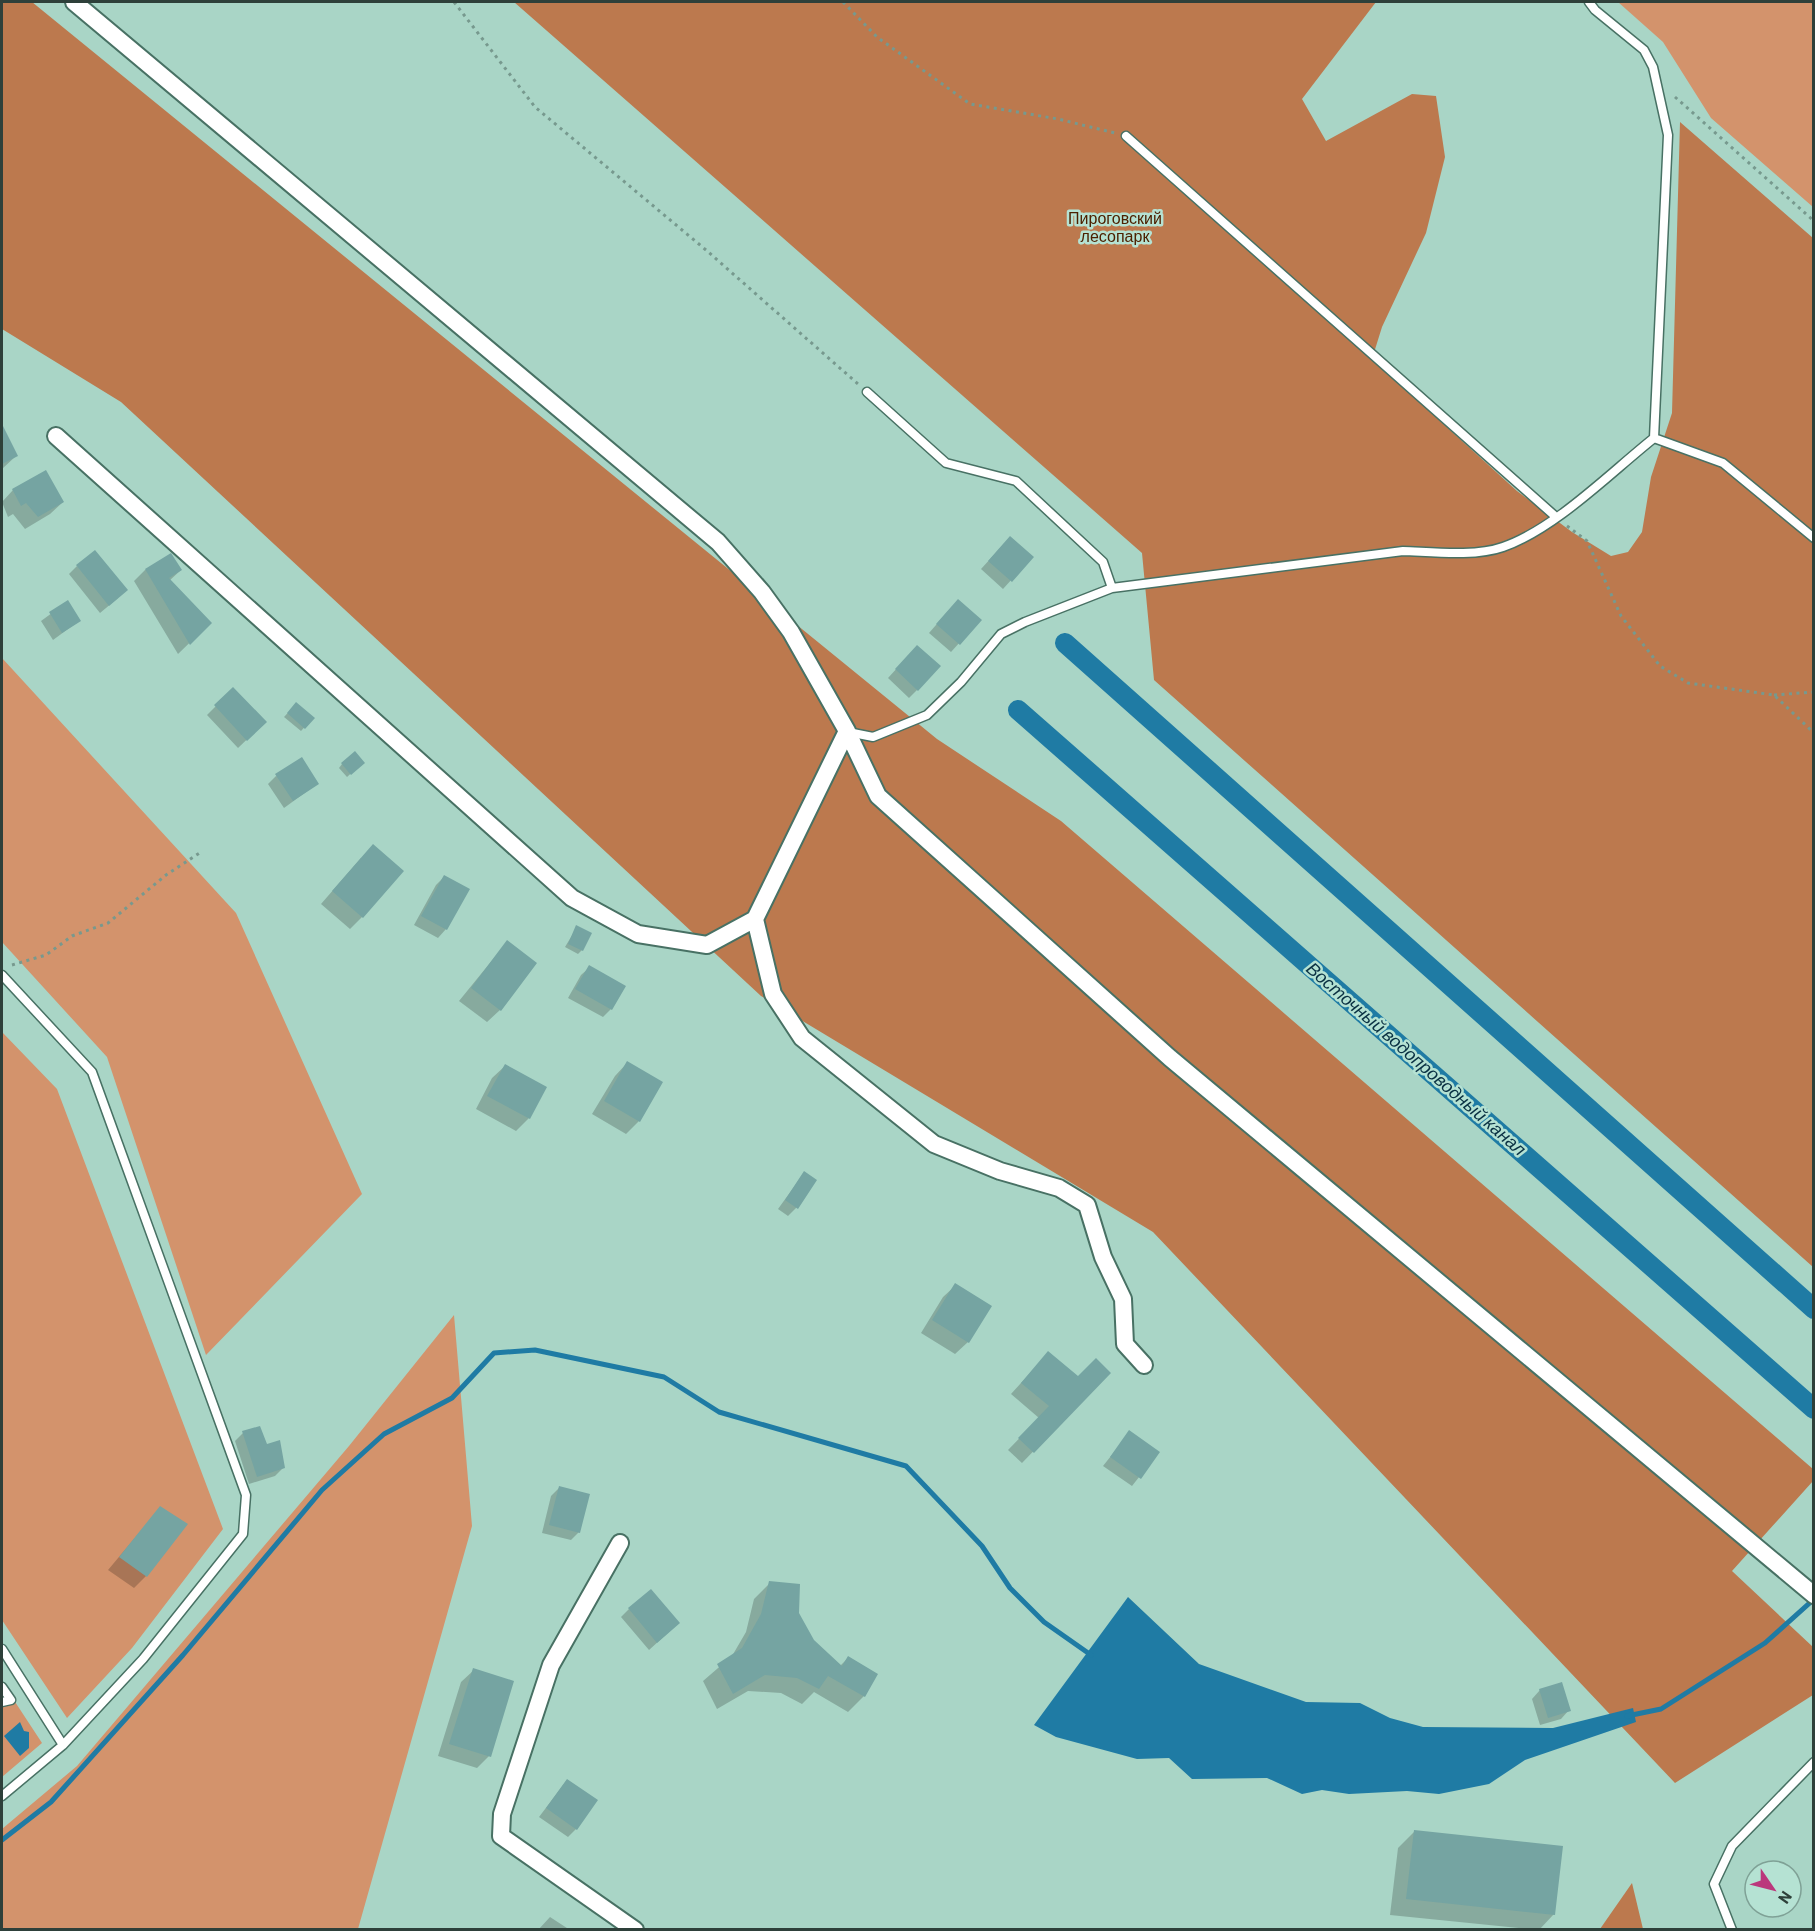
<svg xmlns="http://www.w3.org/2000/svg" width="1815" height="1931" font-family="Barlow,sans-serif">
<rect width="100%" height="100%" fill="#a9d5c6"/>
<path fill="#d3936c" d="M 1618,2 L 1813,2 L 1813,207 L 1711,118 L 1663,42 Z
M 2,658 L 236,913 L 362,1194 L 206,1355 L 107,1057 L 2,942 Z
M 2,1032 L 57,1089 L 223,1529 L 132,1648 L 67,1718 L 2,1620 Z
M 454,1315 L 472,1526 L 358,1929 L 2,1929 L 2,1829 L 77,1766 L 349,1446 Z
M 2,1682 L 42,1743 L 2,1777 Z"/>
<path fill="#bc794e" d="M 2,2 L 32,2 L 937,739 L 1061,821 L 1813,1469 L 1813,1481 L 1732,1571 L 1813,1647 L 1813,1695 L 1675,1783 L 1153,1232 L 761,996 L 121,402 L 2,329 Z
M 514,2 L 1376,2 L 1302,99 L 1326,141 L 1412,94 L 1436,96 L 1445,157 L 1426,233 L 1382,327 L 1372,359 L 1517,491 L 1572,532 L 1611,556 L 1628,552 L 1642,532 L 1651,477 L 1672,413 L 1680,122 L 1813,238 L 1813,1267 L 1154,680 L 1142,553 Z
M 1632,1883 L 1643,1929 L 1600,1929 Z"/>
<path fill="#1f7ba4" d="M 1128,1597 L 1199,1664 L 1306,1702 L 1360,1703 L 1390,1718 L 1423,1727 L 1553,1728 L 1633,1708 L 1636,1722 L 1525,1760 L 1489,1784 L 1439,1794 L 1407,1791 L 1349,1794 L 1322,1790 L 1302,1794 L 1267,1778 L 1192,1779 L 1169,1758 L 1137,1759 L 1056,1737 L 1034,1725 Z
M 20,1722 L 24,1731 L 29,1732 L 29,1748 L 20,1756 L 4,1736 Z"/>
<path fill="#0003" d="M 5,434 L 16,456 L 2,469 L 2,435 Z
M 46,472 L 63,502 L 50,514 L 25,529 L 13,514 L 8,517 L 2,502 L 13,490 Z
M 1002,546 L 1032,557 L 1003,589 L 981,569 Z
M 77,566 L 118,598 L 100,613 L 69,574 Z
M 145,570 L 181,570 L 169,581 L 210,623 L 178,654 L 134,581 Z
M 67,602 L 79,621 L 53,640 L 41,621 Z
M 950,609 L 980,620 L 951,652 L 929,633 Z
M 909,655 L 917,690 L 909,698 L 888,678 Z
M 233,689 L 265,722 L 238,748 L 207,715 Z
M 296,704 L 313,718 L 301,731 L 284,717 Z
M 342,764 L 359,766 L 347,777 L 339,768 Z
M 276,776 L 317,784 L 284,808 L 268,784 Z
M 361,858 L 362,917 L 350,929 L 321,904 Z
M 444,877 L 467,890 L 446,929 L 438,938 L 414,925 L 436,885 Z
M 577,927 L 582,950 L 578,954 L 565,947 Z
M 507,942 L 500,1010 L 487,1022 L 459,1001 Z
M 590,967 L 611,1009 L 603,1017 L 568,998 L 581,975 Z
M 627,1063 L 639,1121 L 626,1134 L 592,1114 L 615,1076 Z
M 505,1066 L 529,1118 L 516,1131 L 476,1109 L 492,1078 Z
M 804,1173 L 796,1208 L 788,1216 L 778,1209 Z
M 956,1285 L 968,1342 L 955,1354 L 921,1333 L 943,1297 Z
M 1048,1353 L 1077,1378 L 1109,1373 L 1022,1463 L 1008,1450 L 1039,1418 L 1011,1394 Z
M 1130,1432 L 1158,1453 L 1132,1486 L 1103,1466 Z
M 243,1433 L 266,1446 L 283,1468 L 275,1476 L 249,1484 L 235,1441 Z
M 559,1488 L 579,1532 L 571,1540 L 542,1533 L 551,1496 Z
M 160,1508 L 146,1576 L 134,1588 L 108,1570 Z
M 770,1583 L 797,1613 L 813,1641 L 840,1666 L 848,1658 L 876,1674 L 864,1696 L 848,1712 L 814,1692 L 802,1704 L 781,1693 L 748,1691 L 717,1709 L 703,1681 L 732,1656 L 746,1632 L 754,1599 Z
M 629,1609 L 670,1631 L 649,1650 L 621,1617 Z
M 474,1670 L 489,1756 L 477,1768 L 438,1756 L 461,1682 Z
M 1540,1690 L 1569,1710 L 1561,1719 L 1540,1725 L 1532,1699 Z
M 567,1780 L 576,1829 L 568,1837 L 539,1817 Z
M 1415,1831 L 1554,1914 L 1539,1930 L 1390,1915 L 1398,1848 Z
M 550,1917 L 570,1930 L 538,1930 Z"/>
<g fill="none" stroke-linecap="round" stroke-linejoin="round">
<path stroke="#1f7ba4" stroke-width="5" d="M 1627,1716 L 1661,1709 L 1765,1643 L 1814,1599
M 2,1840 L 51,1802 L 183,1655 L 322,1490 L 384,1434 L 452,1398 L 494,1353 L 535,1350 L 664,1377 L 719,1412 L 906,1466 L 982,1546 L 1010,1588 L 1044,1622 L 1091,1655"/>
<path stroke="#1f7ba4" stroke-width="20" d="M 1065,643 L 1814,1309
M 1018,710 L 1814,1409"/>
</g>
<path fill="#75a4a2" d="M 2,424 L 18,456 L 2,464 Z
M 46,470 L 64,502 L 38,517 L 26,503 L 21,506 L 12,489 Z
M 1010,536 L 1034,557 L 1012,582 L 988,561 Z
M 95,550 L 128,590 L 109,606 L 76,565 Z
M 171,553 L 182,570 L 169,578 L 212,623 L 190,645 L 145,569 Z
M 958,599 L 982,620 L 960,645 L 936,624 Z
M 68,600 L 81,621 L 62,633 L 49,612 Z
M 917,645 L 941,666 L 918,691 L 895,669 Z
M 233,687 L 267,722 L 247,741 L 214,705 Z
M 296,702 L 315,718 L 305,729 L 287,713 Z
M 355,751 L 365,763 L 351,775 L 341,763 Z
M 302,757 L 319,784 L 293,801 L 275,774 Z
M 373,844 L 404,871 L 363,918 L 332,891 Z
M 444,875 L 470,889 L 447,930 L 421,916 Z
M 576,925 L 592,933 L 583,951 L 568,944 Z
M 507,940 L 537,963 L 501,1011 L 471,988 Z
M 589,965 L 626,986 L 612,1010 L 575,989 Z
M 627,1061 L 663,1082 L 640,1122 L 604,1101 Z
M 505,1064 L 547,1087 L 530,1119 L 487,1096 Z
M 804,1171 L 817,1180 L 798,1209 L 785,1200 Z
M 955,1283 L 992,1306 L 969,1343 L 932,1320 Z
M 1048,1351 L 1078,1376 L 1096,1358 L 1111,1373 L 1034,1453 L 1018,1438 L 1049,1406 L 1021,1383 Z
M 260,1426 L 267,1444 L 280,1440 L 285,1468 L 257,1477 L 242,1431 Z
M 1129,1430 L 1160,1452 L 1141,1479 L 1110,1457 Z
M 559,1486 L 590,1494 L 580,1533 L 549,1525 Z
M 160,1506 L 188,1524 L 147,1577 L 119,1557 Z
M 769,1581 L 800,1584 L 799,1613 L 814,1640 L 842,1666 L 848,1656 L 878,1674 L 865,1697 L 828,1676 L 819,1689 L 797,1678 L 765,1675 L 733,1694 L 717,1664 L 742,1648 L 761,1614 Z
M 651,1589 L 680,1623 L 657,1643 L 628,1608 Z
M 473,1668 L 514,1681 L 491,1757 L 449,1744 Z
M 1562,1682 L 1571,1711 L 1548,1718 L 1539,1689 Z
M 567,1779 L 598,1800 L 577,1830 L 546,1808 Z
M 1414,1830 L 1563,1846 L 1555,1915 L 1406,1899 Z"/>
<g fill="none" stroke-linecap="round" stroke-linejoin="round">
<defs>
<path id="lane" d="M 1126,136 L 1556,517
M 867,392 L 946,463 L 1016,481 L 1103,562 L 1112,588
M 1654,438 L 1723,463 L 1814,538
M 848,732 L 873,737 L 927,715 L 961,682 L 1001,634 L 1025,622 L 1112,588 L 1403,551 C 1432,552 1475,557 1503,547 C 1555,529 1610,473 1654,438 L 1668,135 L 1653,67 L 1644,50 L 1595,10 L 1589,2
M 2,975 L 92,1072 L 246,1495 L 243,1534 L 143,1659 L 63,1745 L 2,1796
M 2,1649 L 63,1745
M 2,1687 L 11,1700 L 2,1702
M 1732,1930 L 1714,1884 L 1732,1846 L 1814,1762"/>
<path id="street" d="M 74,2 L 718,542 L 762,592 L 791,632 L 847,731 L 878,796 L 1170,1058 L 1814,1595
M 56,436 L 572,898 L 638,934 L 707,945 L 755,919 L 847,731
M 755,919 L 773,994 L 802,1038 L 934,1144 L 1000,1171 L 1059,1188 L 1087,1205 L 1103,1257 L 1123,1299 L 1125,1344 L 1144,1365
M 620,1543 L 551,1665 L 502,1814 L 501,1836 L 635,1930"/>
</defs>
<use href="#lane" stroke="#487164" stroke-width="11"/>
<use href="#street" stroke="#487164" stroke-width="20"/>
<path stroke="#77998e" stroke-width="3" stroke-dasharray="3 4.5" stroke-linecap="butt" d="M 454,2 L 535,107 L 706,250 L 858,384
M 843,2 L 877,37 L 970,104 L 1058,119 L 1115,133
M 1675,97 L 1814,221
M 1567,526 L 1587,541 L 1621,616 L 1660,666 L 1688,683 L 1774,695 L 1814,733
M 1774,695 L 1814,692
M 12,965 L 46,955 L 72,936 L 108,923 L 166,875 L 201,852"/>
<use href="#lane" stroke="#fff" stroke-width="8"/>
<use href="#street" stroke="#fff" stroke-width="16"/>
</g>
<g text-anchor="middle" stroke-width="5" stroke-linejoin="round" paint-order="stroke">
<g font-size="16" fill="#4c2000" stroke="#b5e2d3">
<text x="1115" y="224">Пироговский<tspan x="1115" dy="18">лесопарк</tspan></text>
</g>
<g font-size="18" font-style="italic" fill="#0a3143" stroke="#b5e2d3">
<text transform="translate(1416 1059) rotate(41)" y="6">Восточный водопроводный канал</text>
</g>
</g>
<rect width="1815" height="1931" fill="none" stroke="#2e403a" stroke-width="6"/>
<g transform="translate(1773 1889) rotate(125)"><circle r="28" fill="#b5e2d3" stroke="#7fa196" stroke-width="1.5"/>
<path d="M0-4.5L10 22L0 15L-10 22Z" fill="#bb377c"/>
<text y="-9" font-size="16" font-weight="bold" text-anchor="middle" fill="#2e403a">N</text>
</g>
</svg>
